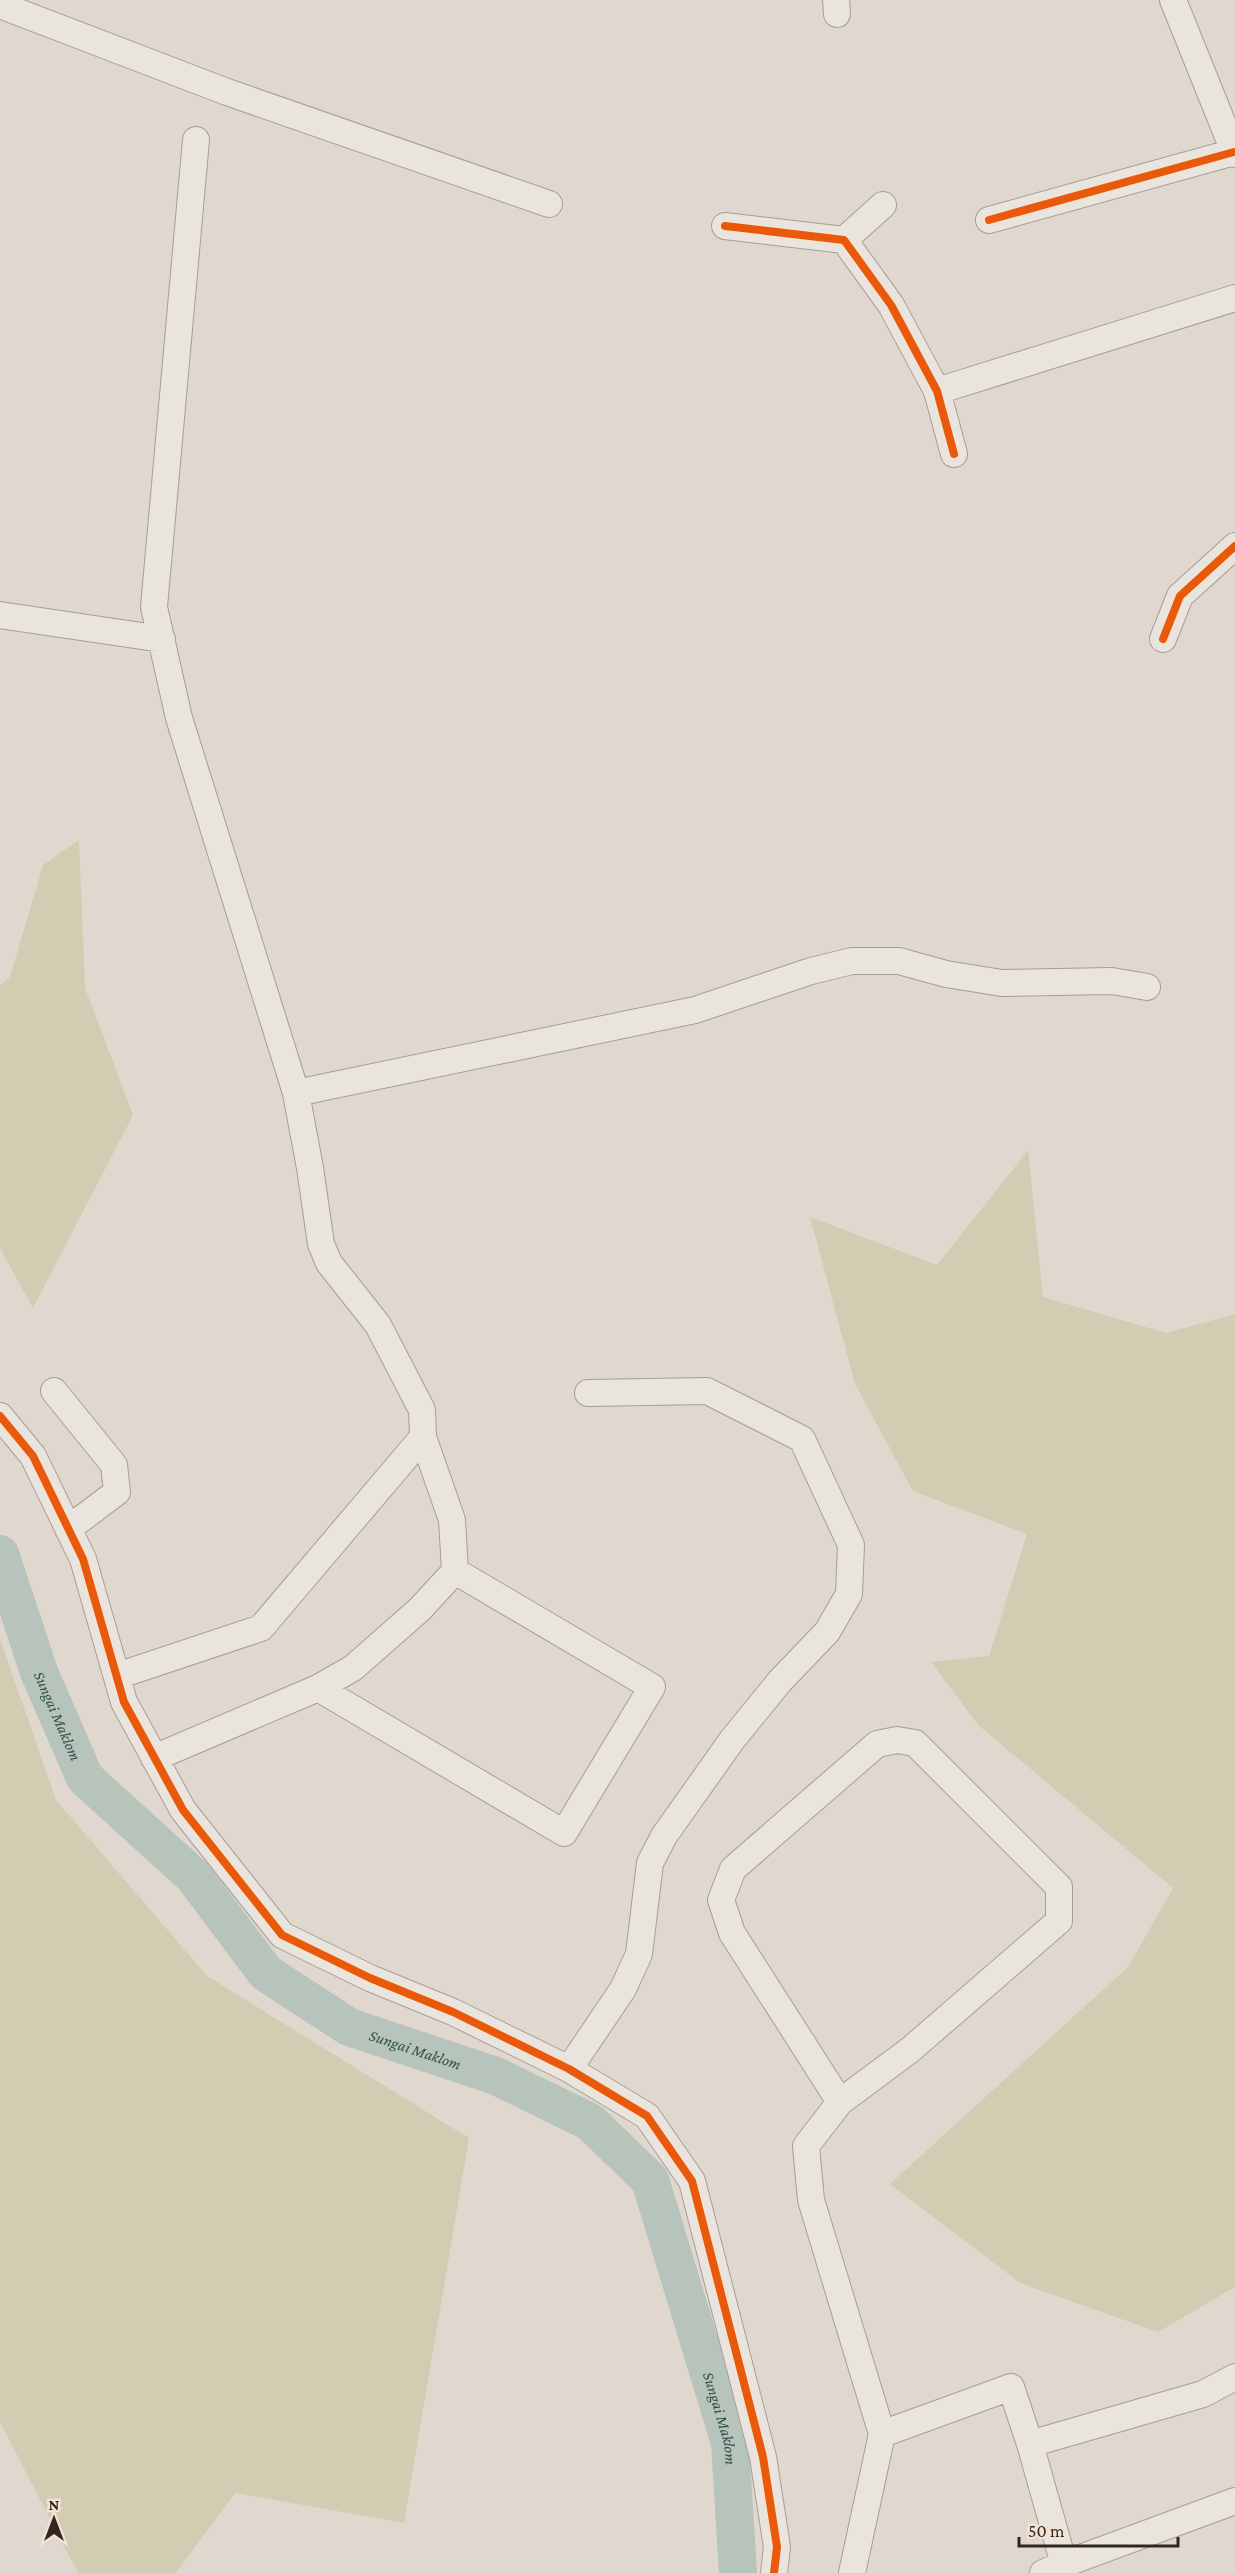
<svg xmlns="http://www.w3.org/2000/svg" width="1235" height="2573" font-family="'Crimson Pro',serif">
<rect width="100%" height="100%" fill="#e0d8ce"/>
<path fill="#d1ccb2" d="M 79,840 L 85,988 L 133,1115 L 33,1308 L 0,1248 L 0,985 L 10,977 L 43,865 Z
M 1028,1150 L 1043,1297 L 1166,1333 L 1235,1314 L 1235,2287 L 1158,2332 L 1020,2283 L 890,2184 L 1128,1967 L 1173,1888 L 978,1725 L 931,1662 L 989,1656 L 1027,1534 L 913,1491 L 855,1384 L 810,1217 L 937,1265 Z
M 0,1639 L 56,1800 L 207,1976 L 469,2138 L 404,2523 L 235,2493 L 176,2573 L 78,2573 L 0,2422 Z"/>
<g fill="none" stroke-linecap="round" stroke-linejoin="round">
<path stroke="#b7c4bb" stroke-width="38" id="s1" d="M 0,1554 L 39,1672 L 85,1778 L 194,1877 L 266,1973 L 349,2027 L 496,2076 L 590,2122 L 650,2180 L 730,2443 L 738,2573"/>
<defs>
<path id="minor" d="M 836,0 L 837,14
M 1173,0 L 1235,154
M 0,5 L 227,92 L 549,204
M 989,220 L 1234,152
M 725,226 L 844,240 L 891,305 L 937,391 L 954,454
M 844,240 L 883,205
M 937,391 L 1235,298
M 0,615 L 162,639
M 1163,639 L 1180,596 L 1235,546
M 296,1093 L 695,1010 L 811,971 L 852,961 L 899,961 L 946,974 L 1002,983 L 1112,981 L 1147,987
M 54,1391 L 114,1465 L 117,1492 L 68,1529
M 0,1416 L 33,1456 L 83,1559 L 124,1702 L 183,1810 L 282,1935 L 370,1978 L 453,2012 L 569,2069 L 647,2116 L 692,2181 L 763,2457 L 777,2547 L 774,2573
M 423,1437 L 452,1520 L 455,1571
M 117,1676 L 261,1628 L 423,1437 L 422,1410 L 378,1325 L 329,1263 L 321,1244 L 310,1168 L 296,1093 L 179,718 L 154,607 L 196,140
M 154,1758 L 318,1688 L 353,1668 L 420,1609 L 455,1571 L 652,1687 L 564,1833 L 318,1688
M 569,2069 L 623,1989 L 639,1954 L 650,1863 L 664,1836 L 732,1740 L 780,1681 L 827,1632 L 849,1594 L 851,1545 L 802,1439 L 707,1391 L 588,1393
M 840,2102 L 732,1933 L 721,1900 L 733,1869 L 877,1744 L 897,1740 L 915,1743 L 1059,1887 L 1059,1921 L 910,2050 L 840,2102 L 806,2146 L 811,2200 L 882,2434 L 852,2573
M 882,2434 L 1011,2387 L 1030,2444
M 1064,2564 L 1235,2501
M 1043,2573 L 1064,2564 L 1030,2444 L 1203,2394 L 1235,2377"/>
</defs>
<use href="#minor" stroke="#a69e96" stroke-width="28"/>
<use href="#minor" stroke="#e9e4de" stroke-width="26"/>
<defs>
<path id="cycleway" d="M 989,220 L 1234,152
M 725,226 L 844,240 L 891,305 L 937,391 L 954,454
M 1163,639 L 1180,596 L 1235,546
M 0,1416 L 33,1456 L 83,1559 L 124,1702 L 183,1810 L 282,1935 L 370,1978 L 453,2012 L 569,2069 L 647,2116 L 692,2181 L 763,2457 L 777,2547 L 774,2573"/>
</defs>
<use href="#cycleway" stroke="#f1e4d4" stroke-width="11"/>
<use href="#cycleway" stroke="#e8590c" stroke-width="8"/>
</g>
<g text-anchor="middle" stroke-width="6" stroke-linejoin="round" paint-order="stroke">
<g font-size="16" font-style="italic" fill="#31514a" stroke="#f1e4d4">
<text dy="6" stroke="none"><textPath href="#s1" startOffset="172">Sungai Maklom</textPath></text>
<text dy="6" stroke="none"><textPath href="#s1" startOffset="676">Sungai Maklom</textPath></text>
<text dy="6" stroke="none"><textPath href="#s1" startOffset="1198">Sungai Maklom</textPath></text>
</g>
</g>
<g transform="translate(54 2519)" stroke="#f1e4d4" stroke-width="4.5" paint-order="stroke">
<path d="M0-4.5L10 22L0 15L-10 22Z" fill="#332620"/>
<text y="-9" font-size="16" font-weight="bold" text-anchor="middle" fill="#332620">N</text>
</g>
<path d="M1019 2537v9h159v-9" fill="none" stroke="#332620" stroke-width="3"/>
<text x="1028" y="2537" font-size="18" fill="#332620" stroke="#f1e4d4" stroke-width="4.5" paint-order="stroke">50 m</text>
</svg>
